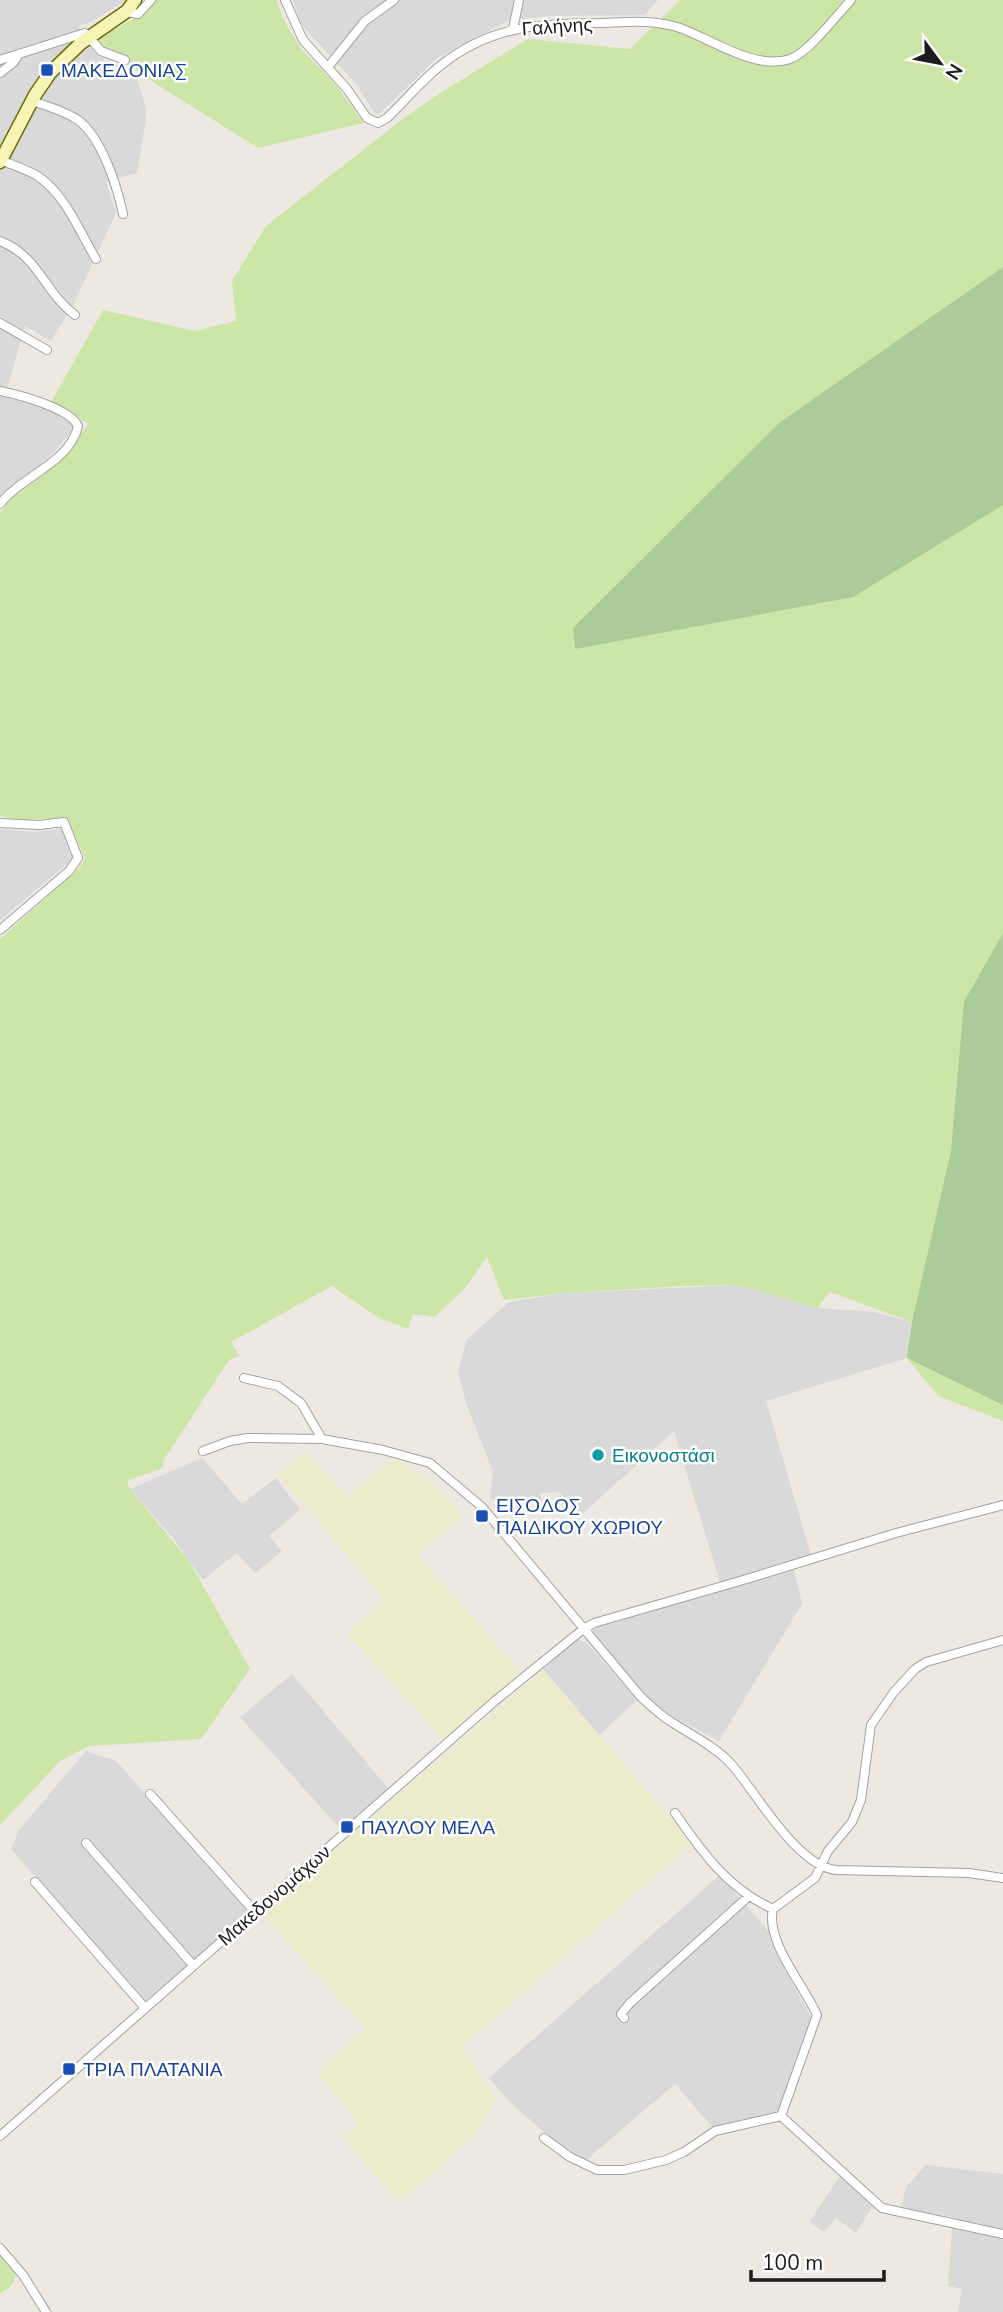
<svg xmlns="http://www.w3.org/2000/svg" width="1003" height="2312" font-family="'Nunito Sans',sans-serif">
<rect width="100%" height="100%" fill="#ede8e2"/>
<path fill="#dad9d9" d="M 0,0 L 127,0 L 91,22 L 78,26 L 100,56 L 106,61 L 125,67 L 136,76 L 146,108 L 146,118 L 137,173 L 106,182 L 116,213 L 73,305 L 51,341 L 25,326 L 5,396 L 45,408 L 63,417 L 73,425 L 73,430 L 50,456 L 0,497 Z
M 293,0 L 658,0 L 645,15 L 548,16 L 508,21 L 437,58 L 379,114 L 374,113 L 357,85 L 301,24 Z
M 0,829 L 34,832 L 62,829 L 75,857 L 0,920 Z
M 737,1285 L 817,1308 L 874,1312 L 912,1322 L 907,1358 L 766,1401 L 811,1555 L 720,1582 L 674,1431 L 579,1517 L 560,1492 L 540,1493 L 542,1500 L 516,1504 L 512,1497 L 498,1502 L 490,1498 L 493,1472 L 466,1403 L 458,1372 L 467,1339 L 509,1302 L 565,1293 Z
M 202,1458 L 242,1504 L 276,1478 L 300,1510 L 269,1536 L 282,1551 L 255,1573 L 237,1553 L 203,1580 L 172,1537 L 130,1489 Z
M 794,1569 L 802,1604 L 719,1741 L 670,1715 L 651,1701 L 592,1632 L 595,1628 Z
M 578,1639 L 587,1643 L 637,1700 L 599,1735 L 543,1669 Z
M 292,1674 L 388,1788 L 341,1830 L 240,1717 Z
M 86,1751 L 116,1761 L 250,1911 L 144,2002 L 11,1849 L 19,1830 Z
M 720,1875 L 770,1933 L 776,1952 L 813,2021 L 779,2112 L 714,2129 L 675,2084 L 585,2161 L 551,2138 L 511,2103 L 489,2078 Z
M 926,2165 L 1003,2174 L 1003,2312 L 958,2312 L 962,2289 L 948,2286 L 953,2217 L 901,2208 L 906,2187 Z
M 840,2176 L 874,2204 L 856,2233 L 836,2218 L 824,2232 L 809,2222 Z"/>
<path fill="#ececcd" d="M 306,1452 L 347,1496 L 394,1459 L 430,1480 L 464,1516 L 418,1555 L 522,1673 L 444,1741 L 347,1634 L 384,1599 L 276,1473 Z
M 543,1669 L 692,1844 L 462,2047 L 496,2098 L 474,2138 L 399,2202 L 341,2137 L 359,2123 L 317,2072 L 365,2028 L 262,1914 Z"/>
<path fill="#cce6a8" d="M 155,0 L 276,0 L 287,26 L 302,50 L 333,81 L 364,123 L 258,148 L 139,73 L 127,59 L 104,50 L 95,39 C 115,26 141,20 155,0 Z
M 680,0 L 1003,0 L 1003,1421 L 938,1396 L 907,1358 L 912,1322 L 830,1292 L 817,1308 L 737,1285 L 684,1286 L 565,1293 L 504,1300 L 487,1257 L 465,1288 L 435,1317 L 413,1314 L 408,1329 L 379,1318 L 332,1286 L 231,1342 L 239,1356 L 229,1360 L 163,1461 L 163,1468 L 127,1481 L 130,1489 L 189,1561 L 250,1669 L 201,1739 L 89,1746 L 60,1761 L 0,1825 L 0,939 L 79,868 L 85,859 L 67,818 L 21,820 L 0,816 L 0,513 L 12,498 L 55,466 L 89,424 L 50,404 L 103,310 L 195,331 L 236,321 L 232,281 L 266,226 L 404,118 L 440,93 L 528,39 L 630,49 Z
M 0,2254 C 15,2269 25,2281 0,2293 Z"/>
<path fill="#abcb98" d="M 1003,267 L 1003,505 L 853,597 L 575,649 L 573,628 L 779,423 Z
M 1003,933 L 1003,1405 L 907,1358 L 912,1322 L 951,1151 L 964,1002 Z"/>
<g fill="none" stroke-linecap="round" stroke-linejoin="round">
<defs>
<path id="street" d="M 285,0 L 303,40 L 347,89 L 367,118 L 378,123 L 387,118 C 405,101 421,81 440,66 C 491,25 539,24 601,23 C 627,22 654,19 680,28 C 711,39 756,71 790,59 C 808,53 837,15 851,0
M 126,12 L 138,14 L 151,0
M 513,29 L 519,0
M 0,60 L 85,33 L 101,51 L 125,60
M 328,67 L 365,21 L 394,0
M 0,73 L 14,62 L 19,54
M 32,101 C 47,106 65,111 78,120 C 102,138 117,186 123,214
M 1,160 C 12,165 25,169 36,175 C 65,193 79,231 96,259
M 0,241 C 40,257 43,291 75,315
M 0,323 L 47,350
M 0,391 C 19,395 70,408 78,426 C 70,463 21,476 0,504
M 0,823 L 39,825 L 64,822 L 78,858 L 69,871 L 0,930
M 244,1378 L 278,1386 L 301,1403 L 322,1439
M 203,1451 L 230,1441 L 248,1438 L 322,1439 L 383,1450 L 430,1463 L 482,1507 L 641,1697 C 650,1705 660,1715 670,1721 C 691,1735 715,1746 732,1765 C 757,1794 797,1866 836,1870 L 969,1873 L 1003,1878
M 150,1794 L 255,1912
M 675,1813 C 702,1852 728,1889 773,1909
M 86,1843 L 193,1965
M 35,1882 L 145,2008
M 624,2018 L 621,2014 L 630,2003 L 749,1896
M 781,2116 L 882,2208 L 1003,2234
M 0,2136 L 496,1700 L 582,1630 L 594,1623 L 740,1581 L 896,1533 L 1003,1505
M 544,2138 L 570,2157 L 597,2170 L 624,2170 L 666,2160 L 684,2152 L 715,2131 L 781,2116 L 817,2015 C 805,1987 765,1941 773,1909 L 815,1878 L 828,1851 L 852,1822 L 861,1800 L 871,1725 L 894,1692 L 915,1669 L 926,1662 L 1003,1640
M 0,2248 L 23,2275 L 46,2312"/>
<path id="secondary" d="M 0,162 L 35,95 L 50,73 L 81,43 L 127,11 L 135,0"/>
</defs>
<use href="#street" stroke="#a3a3a3" stroke-width="10"/>
<use href="#secondary" stroke="#6b6e08" stroke-width="15"/>
<use href="#street" stroke="#fff" stroke-width="8"/>
<use href="#secondary" stroke="#f7f5b6" stroke-width="12"/>
</g>
<g fill="#1a4fb4" stroke="#fff" stroke-width="2.5">
<rect x="40" y="63" width="14" height="14" rx="3.5"/>
<rect x="475" y="1509" width="14" height="14" rx="3.5"/>
<rect x="340" y="1820" width="14" height="14" rx="3.5"/>
<rect x="62" y="2062" width="14" height="14" rx="3.5"/>
</g>
<circle fill="#0f9aa8" stroke="#fff" stroke-width="2.5" cx="598" cy="1455" r="7"/>
<g text-anchor="middle" stroke-width="5" stroke-linejoin="round" paint-order="stroke">
<g font-size="19" fill="#1c1c1c" stroke="#fff">
<text transform="translate(557 26) rotate(-4)" y="7">Γαλήνης</text>
<text transform="translate(274 1895) rotate(-41)" y="7">Μακεδονομάχων</text>
</g>
<g font-size="19" fill="#164399" stroke="#fff" text-anchor="start">
<text x="61" y="77">ΜΑΚΕΔΟΝΙΑΣ</text>
<text x="496" y="1512">ΕΙΣΟΔΟΣ<tspan x="496" dy="22">ΠΑΙΔΙΚΟΥ ΧΩΡΙΟΥ</tspan></text>
<text x="361" y="1834">ΠΑΥΛΟΥ ΜΕΛΑ</text>
<text x="83" y="2076">ΤΡΙΑ ΠΛΑΤΑΝΙΑ</text>
</g>
<g font-size="19" fill="#0d838f" stroke="#fff" text-anchor="start">
<text x="612" y="1462">Εικονοστάσι</text>
</g>
</g>
<g transform="translate(940 63) rotate(122)" stroke="#ffffff" stroke-width="5" paint-order="stroke">
<path d="M0-5L12 26L0 18L-12 26Z" fill="#1c1c1c"/>
<text y="-10" font-size="19" font-weight="bold" text-anchor="middle" fill="#1c1c1c">N</text>
</g>
<path d="M751 2270v10h133v-10" fill="none" stroke="#1c1c1c" stroke-width="3.5"/>
<text x="762" y="2270" font-size="21" fill="#1c1c1c" stroke="#ffffff" stroke-width="5" paint-order="stroke">100 m</text>
</svg>
